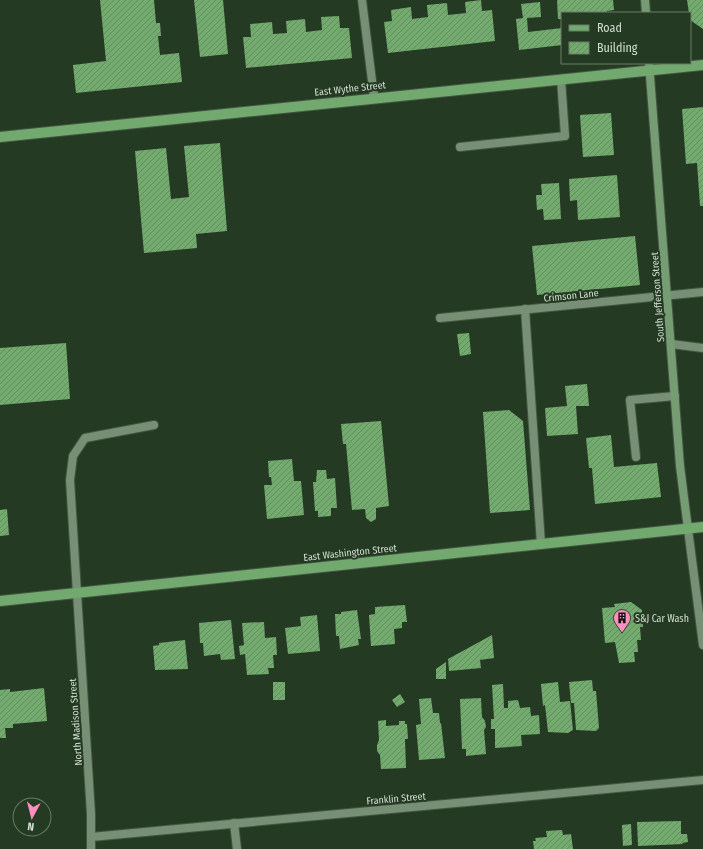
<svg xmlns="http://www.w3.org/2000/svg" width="703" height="849" font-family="'Fira Sans Condensed',sans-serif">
<defs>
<pattern id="building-hatch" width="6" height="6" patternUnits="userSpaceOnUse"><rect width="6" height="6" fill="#73ab6f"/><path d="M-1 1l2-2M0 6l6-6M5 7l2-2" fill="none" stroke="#638c61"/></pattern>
</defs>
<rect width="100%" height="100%" fill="#253a23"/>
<path fill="url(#building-hatch)" d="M 100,0 L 154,0 L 156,23 L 160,23 L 161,36 L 158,36 L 160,55 L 179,53 L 182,82 L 76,93 L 73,65 L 106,61 Z
M 194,0 L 223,0 L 228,54 L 200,57 Z
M 481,0 L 482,11 L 492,10 L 495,41 L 388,53 L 384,22 L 392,21 L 391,10 L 411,7 L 412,19 L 428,17 L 427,5 L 447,3 L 448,15 L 466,13 L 465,2 Z
M 557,0 L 613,0 L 614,10 L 607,11 L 607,13 L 562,13 L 562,19 L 558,19 Z
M 687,0 L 703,0 L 703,29 L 690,20 Z
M 540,2 L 541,17 L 527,18 L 528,32 L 562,28 L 562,45 L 519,50 L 516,19 L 523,18 L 521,4 Z
M 339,16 L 340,28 L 349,28 L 352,58 L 246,68 L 243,37 L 251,37 L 250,24 L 272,22 L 273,34 L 287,33 L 286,21 L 305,19 L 306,32 L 322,30 L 321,17 Z
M 703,107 L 703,206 L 700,206 L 697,163 L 686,164 L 682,109 Z
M 611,113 L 614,155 L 583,157 L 580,115 Z
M 220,143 L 227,231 L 196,234 L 197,248 L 144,253 L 135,151 L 166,148 L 171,199 L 189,197 L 184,146 Z
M 617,175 L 620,217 L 578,220 L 577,200 L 570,201 L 569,179 Z
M 559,183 L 561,219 L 544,220 L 543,209 L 537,210 L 536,195 L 542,195 L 541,184 Z
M 635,236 L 640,285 L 537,295 L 532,246 Z
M 469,333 L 471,354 L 460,356 L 457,334 Z
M 66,343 L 70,399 L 0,405 L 0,348 Z
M 587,384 L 589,406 L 576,406 L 578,434 L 547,436 L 545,408 L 567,406 L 565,386 Z
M 509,410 L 523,421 L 530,510 L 490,513 L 483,412 Z
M 381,421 L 389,506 L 376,508 L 376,519 L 371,522 L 366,518 L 365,509 L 352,510 L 346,444 L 343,444 L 341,424 Z
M 611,435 L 614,467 L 657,463 L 661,497 L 595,504 L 592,468 L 589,468 L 586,438 Z
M 292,459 L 294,481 L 301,481 L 304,515 L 267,519 L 264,485 L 272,485 L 271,477 L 269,477 L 268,461 Z
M 317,470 L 326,470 L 327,479 L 335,478 L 337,508 L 331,508 L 331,516 L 318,517 L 318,511 L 315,511 L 313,482 L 316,482 Z
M 7,509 L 9,535 L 0,536 L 0,510 Z
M 631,602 L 642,610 L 643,627 L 640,627 L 641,640 L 637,640 L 638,652 L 634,652 L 635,662 L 619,663 L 615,642 L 605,643 L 602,608 L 615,607 L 614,604 Z
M 405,605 L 407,622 L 402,622 L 402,628 L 394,629 L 395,644 L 371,646 L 369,615 L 375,614 L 375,607 Z
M 357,610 L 361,639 L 358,639 L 359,645 L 340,649 L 339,636 L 336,636 L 335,614 L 341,614 L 341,612 Z
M 317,615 L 320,651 L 288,654 L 285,628 L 301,626 L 300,617 Z
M 231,620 L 235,659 L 221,660 L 220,654 L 204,656 L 203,643 L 200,643 L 199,623 Z
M 264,622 L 265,638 L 276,637 L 277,655 L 273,655 L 274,668 L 268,668 L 269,674 L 247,675 L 245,654 L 240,655 L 239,646 L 244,645 L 242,623 Z
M 492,635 L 494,658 L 480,660 L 481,668 L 449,671 L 448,659 Z
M 185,640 L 188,669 L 155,670 L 153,646 L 159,645 L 159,643 Z
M 446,662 L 446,679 L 436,679 L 436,669 Z
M 592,680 L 593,691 L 596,691 L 599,728 L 596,731 L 576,730 L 574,703 L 571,703 L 569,682 Z
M 273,682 L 285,682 L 285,700 L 273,700 Z
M 558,682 L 560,702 L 570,701 L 573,730 L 568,733 L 548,732 L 545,705 L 543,706 L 541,684 Z
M 503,684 L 504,708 L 508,708 L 508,701 L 518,700 L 520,708 L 530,707 L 531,716 L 539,715 L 540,734 L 521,735 L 522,746 L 495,748 L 495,729 L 491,729 L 491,719 L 494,719 L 492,685 Z
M 44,688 L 47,721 L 13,724 L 13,728 L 5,728 L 6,738 L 0,738 L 0,690 L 10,689 L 10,692 Z
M 400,694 L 405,702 L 397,707 L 392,700 Z
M 431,698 L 433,713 L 439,713 L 440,723 L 441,723 L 445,758 L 419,760 L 416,725 L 421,724 L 419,699 Z
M 481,698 L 482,717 L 485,721 L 486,727 L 484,730 L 486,754 L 466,756 L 466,749 L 462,749 L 460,699 Z
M 386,720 L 386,726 L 399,725 L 399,721 L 405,721 L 405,724 L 407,724 L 408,739 L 405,739 L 406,768 L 381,769 L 380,755 L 377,751 L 377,745 L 379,740 L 378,721 Z
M 681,821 L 681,834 L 687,834 L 688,842 L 682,843 L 683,844 L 638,846 L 637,822 Z
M 631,824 L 632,845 L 623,846 L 622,825 Z
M 562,830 L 563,835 L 571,834 L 573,849 L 534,849 L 533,841 L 536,841 L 535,838 L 547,837 L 546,831 Z"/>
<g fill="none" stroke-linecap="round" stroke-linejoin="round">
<defs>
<path id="lane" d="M 362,0 L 374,97
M 460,147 L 565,136 L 561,79
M 525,309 L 541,544
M 671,344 L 703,348
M 636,457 L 630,400 L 675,396
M 77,593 L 70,480 L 73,456 L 85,438 L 154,425
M 234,823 L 237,849"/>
<path id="street" d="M 440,318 L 703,292
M 688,529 L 703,645
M 77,593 L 91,814 L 91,849
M 91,837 L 703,780"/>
<path id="secondary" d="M 645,0 L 646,13
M 649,63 L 680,466 L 688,529"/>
<path id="primary" d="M 0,137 L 703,65
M 0,601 L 703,527"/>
</defs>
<use href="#lane" stroke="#445643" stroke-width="10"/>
<use href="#street" stroke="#445643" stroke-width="10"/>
<use href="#secondary" stroke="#445643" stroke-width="10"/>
<use href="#primary" stroke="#445643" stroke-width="12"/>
<use href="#lane" stroke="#778f75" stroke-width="8"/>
<use href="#street" stroke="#778f75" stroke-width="8"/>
<use href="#secondary" stroke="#759c72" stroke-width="8"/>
<use href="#primary" stroke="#72a96e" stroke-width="10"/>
</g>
<defs>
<symbol id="building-pin" viewBox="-11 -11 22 30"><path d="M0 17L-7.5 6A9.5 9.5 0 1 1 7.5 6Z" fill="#fd8ec0" stroke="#253a23"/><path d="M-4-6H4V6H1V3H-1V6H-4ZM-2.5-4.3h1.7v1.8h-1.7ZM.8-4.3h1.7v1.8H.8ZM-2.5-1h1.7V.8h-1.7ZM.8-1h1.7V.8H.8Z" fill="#111"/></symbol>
</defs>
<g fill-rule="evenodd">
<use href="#building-pin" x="612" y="608" width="20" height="27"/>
</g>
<g text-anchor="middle" stroke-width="4" stroke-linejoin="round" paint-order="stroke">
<g font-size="10" fill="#d2dfd1" stroke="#253a23">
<text transform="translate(350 88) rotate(-6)" y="4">East Wythe Street</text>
<text transform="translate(571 295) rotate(-6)" y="4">Crimson Lane</text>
<text transform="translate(657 297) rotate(-94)" y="4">South Jefferson Street</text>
<text transform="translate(350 552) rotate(-6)" y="4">East Washington Street</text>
<text transform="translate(75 722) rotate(-94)" y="4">North Madison Street</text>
<text transform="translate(396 798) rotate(-5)" y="4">Franklin Street</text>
</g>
<g font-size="10" fill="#d2dfd1" stroke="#253a23" text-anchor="start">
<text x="635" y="622">S&amp;J Car Wash</text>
</g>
</g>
<rect x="561" y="12" width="130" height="52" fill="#253a23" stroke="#6a7c69"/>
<rect x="569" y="25" width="20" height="6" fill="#72a96e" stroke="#6a7c69"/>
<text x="597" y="32" font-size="12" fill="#d2dfd1">Road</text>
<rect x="569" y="42" width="20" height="12" fill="url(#building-hatch)" stroke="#6a7c69"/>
<text x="597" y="52" font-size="12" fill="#d2dfd1">Building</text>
<g transform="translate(32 817) rotate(187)"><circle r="19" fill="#253a23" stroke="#6a7c69"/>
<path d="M0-3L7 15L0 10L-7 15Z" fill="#fd8ec0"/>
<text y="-6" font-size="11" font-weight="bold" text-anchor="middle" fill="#d2dfd1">N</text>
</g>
</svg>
